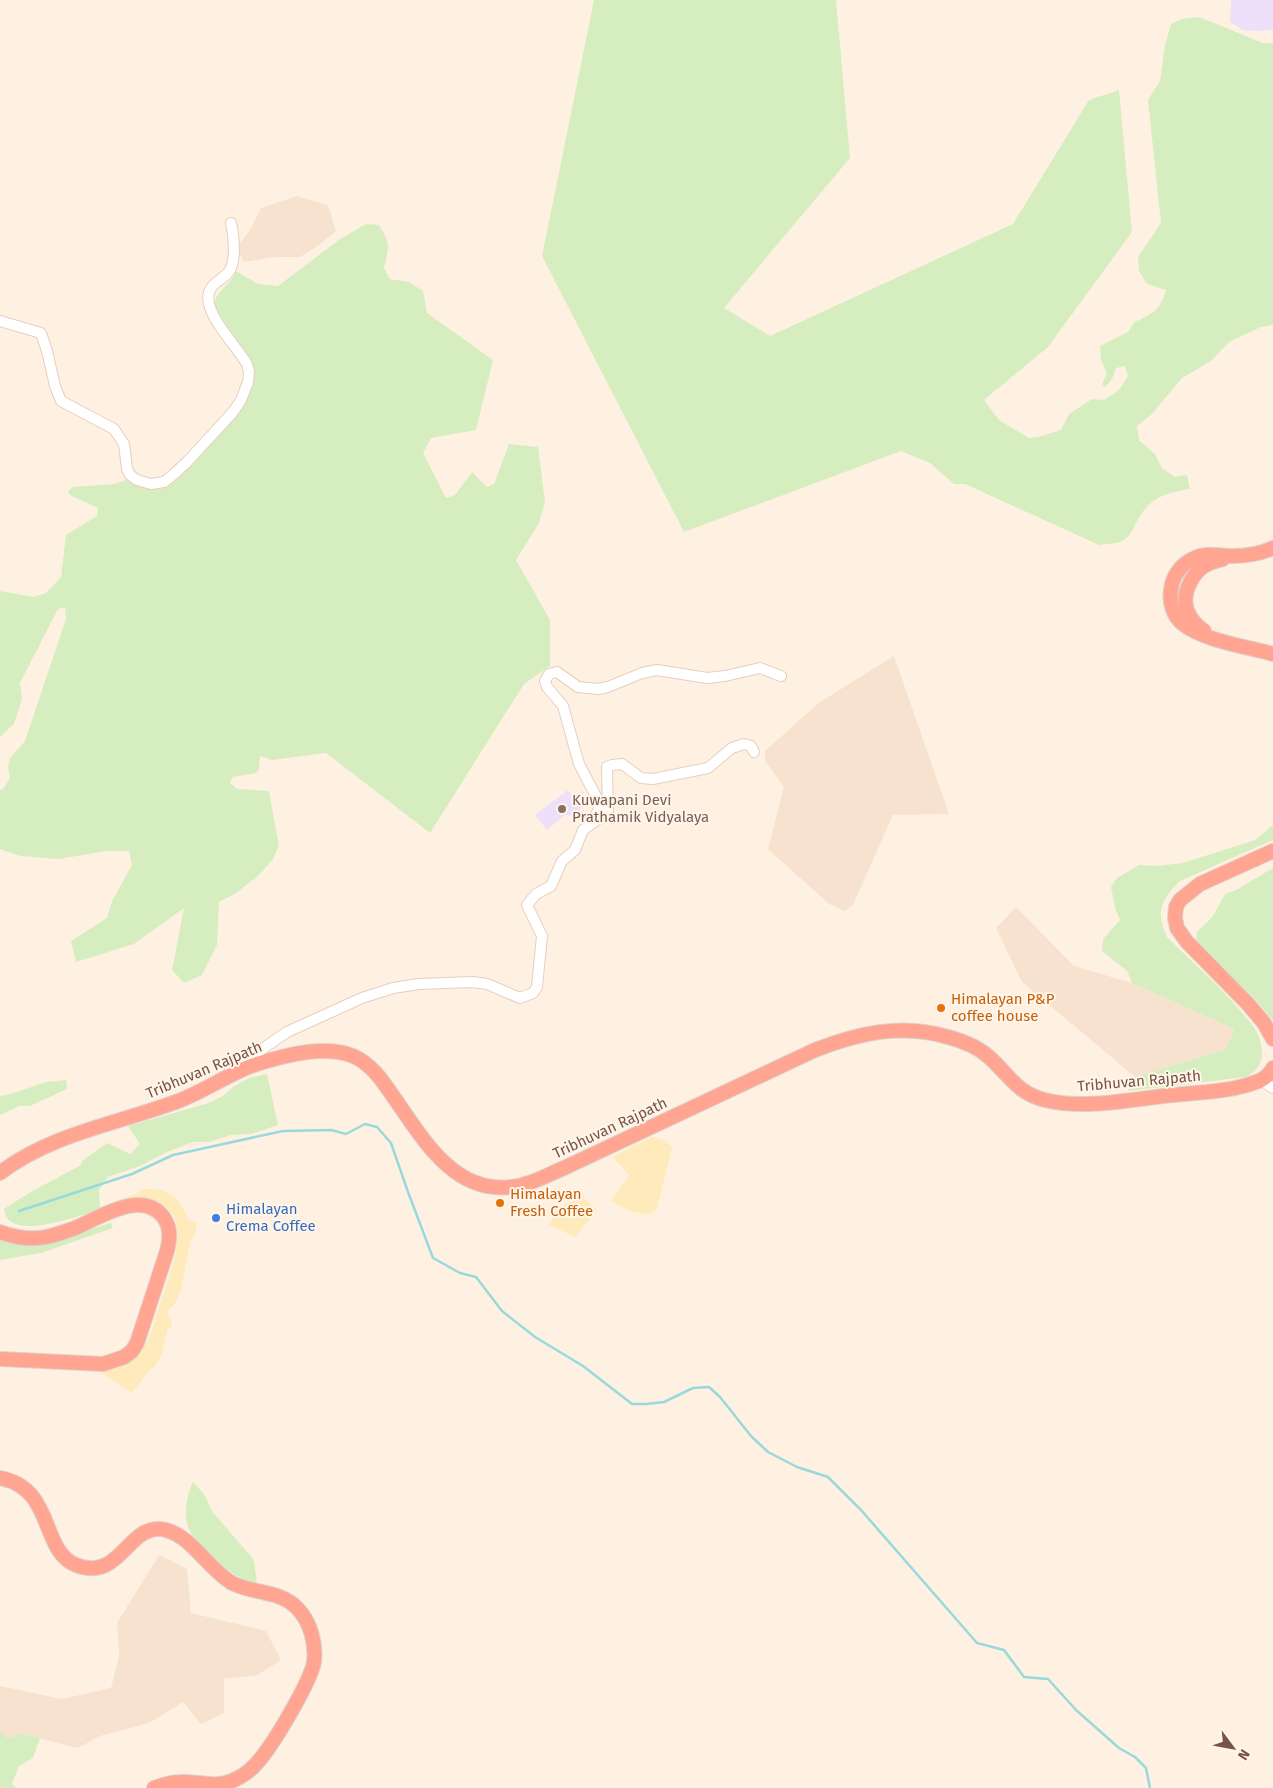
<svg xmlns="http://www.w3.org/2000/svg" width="1273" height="1788" font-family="'Fira Sans',sans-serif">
<rect width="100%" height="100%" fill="#fff1e2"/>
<path fill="#f7e2cf" d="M 297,196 L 328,205 L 336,231 L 319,245 L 300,257 L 275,257 L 244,262 L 236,249 L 250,230 L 261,208 Z
M 894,656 L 949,814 L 893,815 L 853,905 L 844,911 L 829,904 L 768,849 L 784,787 L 765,761 L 765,751 L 820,702 Z
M 1016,907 L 1074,966 L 1132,983 L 1234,1029 L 1226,1049 L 1135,1077 L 1022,982 L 996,928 Z
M 159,1555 L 187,1569 L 191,1613 L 266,1631 L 281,1660 L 258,1675 L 224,1679 L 224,1713 L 201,1724 L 183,1702 L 149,1723 L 100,1736 L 78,1748 L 21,1734 L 7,1738 L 0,1732 L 0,1686 L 62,1699 L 111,1688 L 119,1656 L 117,1623 Z"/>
<path fill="#eedffb" d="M 1231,0 L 1273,0 L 1273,30 L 1257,31 L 1243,30 L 1230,22 Z
M 568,790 L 581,804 L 579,816 L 565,815 L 547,830 L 535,815 Z"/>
<path fill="#d6eebf" d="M 594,0 L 836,0 L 850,158 L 724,308 L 770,336 L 1013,224 L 1089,100 L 1119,90 L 1132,232 L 1048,347 L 984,400 L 999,420 L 1029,438 L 1038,437 L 1061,430 L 1069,414 L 1092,399 L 1104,400 L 1119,390 L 1128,376 L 1125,366 L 1116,368 L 1112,379 L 1105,387 L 1102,384 L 1107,374 L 1101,360 L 1100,346 L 1128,332 L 1134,322 C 1152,315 1161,309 1166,290 L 1147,284 L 1139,271 L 1138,257 L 1161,223 L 1148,100 L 1160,81 L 1165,45 L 1171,24 L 1182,19 L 1199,17 L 1263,43 L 1273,43 L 1273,325 L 1261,327 L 1229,342 L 1211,361 L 1182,378 L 1152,414 L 1137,426 L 1139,440 L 1155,454 L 1162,468 L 1175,477 L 1187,475 L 1190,489 C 1169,492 1151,497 1140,516 C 1134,525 1132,536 1122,541 C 1115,544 1106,544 1099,545 L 965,484 L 954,484 L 930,463 L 901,451 L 684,532 L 542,256 Z
M 366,224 L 379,225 C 391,244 389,246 384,268 L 390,279 L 409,282 L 423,291 L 427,313 L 493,360 L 476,430 L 431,438 L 423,453 L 446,498 L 455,495 L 472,472 L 487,487 L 494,484 L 509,444 L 538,447 L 545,502 L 539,523 L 516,560 L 550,620 L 550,666 L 524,684 L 430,833 L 326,753 L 272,760 L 260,756 L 259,769 L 256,773 L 233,777 L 230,783 L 237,789 L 269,791 L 279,846 L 273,859 L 259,875 L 235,894 L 219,902 L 217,945 L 202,975 L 184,983 L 172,970 L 184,908 L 134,944 L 76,962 L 71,941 L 107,918 L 112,901 L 132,865 L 129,851 L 106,851 L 59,859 L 20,856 L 0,849 L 0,790 L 3,789 L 10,778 L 8,767 L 10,758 L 25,741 L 66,619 L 65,607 L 58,609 L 20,683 L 22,699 L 14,724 L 0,737 L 0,591 L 34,597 L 46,593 L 61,577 L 66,535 L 97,516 L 98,508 L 70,495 L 68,491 L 73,487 L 114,484 L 126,480 L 151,488 L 243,406 L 253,387 L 255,370 L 246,353 L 213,307 C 216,290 230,286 236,271 L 258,284 L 278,286 L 340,239 Z
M 1273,825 L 1273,840 L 1180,881 C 1161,899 1155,913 1167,937 C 1193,963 1221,987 1244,1015 C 1250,1022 1256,1029 1259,1037 C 1265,1054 1263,1068 1246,1077 L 1128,1091 L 1135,1077 L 1226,1049 L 1234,1029 L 1132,983 L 1127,971 L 1102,951 L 1103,939 L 1120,920 L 1115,908 L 1111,887 L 1117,878 L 1139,865 L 1156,866 L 1183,863 L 1255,840 Z
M 1273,868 L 1273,1021 L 1256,1000 L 1206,953 L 1196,941 L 1197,932 L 1213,916 L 1225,894 L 1236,890 Z
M 267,1074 L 278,1125 L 251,1134 L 231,1135 L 209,1142 L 193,1142 L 167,1152 L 140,1166 L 108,1177 L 99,1190 L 100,1209 C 80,1216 30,1234 11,1222 C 7,1220 5,1214 4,1209 L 29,1193 L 81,1165 L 82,1161 L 107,1143 L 130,1154 L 140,1144 L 128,1126 L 209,1103 L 223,1096 L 233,1087 L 249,1078 Z
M 66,1080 L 67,1089 L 30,1106 L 19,1106 L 0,1115 L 0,1096 L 11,1094 L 46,1082 Z
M 111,1223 L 113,1228 L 41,1253 L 0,1260 L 0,1240 C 33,1255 79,1231 111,1223 Z
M 193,1482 L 204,1494 L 212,1511 L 254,1560 L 257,1584 C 247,1581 237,1577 229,1571 C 216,1562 191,1539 187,1524 C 184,1512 187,1493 193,1482 Z
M 0,1732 L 7,1738 L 21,1734 L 40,1738 L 33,1758 L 19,1766 L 12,1784 L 17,1788 L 0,1788 Z"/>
<path fill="#ffeabb" d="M 652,1137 L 667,1141 L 672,1148 L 657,1208 L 651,1214 C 636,1215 624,1209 611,1201 L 629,1175 L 612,1157 Z
M 145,1189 C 169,1188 180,1197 188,1220 L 197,1222 L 194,1238 L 191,1238 L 181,1290 L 173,1307 L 170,1307 L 167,1315 L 172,1322 L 171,1328 L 168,1328 L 161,1356 L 154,1368 L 152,1367 L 132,1393 L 97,1370 C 113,1370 128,1365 139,1354 C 151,1341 155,1317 161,1301 C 169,1276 193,1221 162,1205 C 148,1197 137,1197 122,1200 Z
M 581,1189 L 585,1199 L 597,1210 L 575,1237 L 549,1225 C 552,1220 554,1214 558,1210 C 565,1202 578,1203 576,1190 Z"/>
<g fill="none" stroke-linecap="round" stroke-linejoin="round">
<path stroke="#99d9dd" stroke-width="2.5" d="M 19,1211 L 132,1174 L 173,1155 L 283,1131 L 331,1130 L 346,1134 L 365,1124 L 377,1127 L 391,1143 L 408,1192 L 433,1258 L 460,1273 L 476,1277 L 502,1311 L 535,1337 L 583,1366 L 632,1404 L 646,1404 L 664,1402 L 693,1388 L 709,1387 L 720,1397 L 751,1436 L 768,1452 L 797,1467 L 828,1477 L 861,1510 L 977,1643 L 1004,1650 L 1024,1677 L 1048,1679 L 1076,1710 L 1119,1748 L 1135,1757 L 1146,1768 L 1150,1788"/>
<defs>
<path id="minor" d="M 0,321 L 41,333 L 47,351 L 55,386 L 61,401 L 114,429 L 124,444 L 127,469 L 130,475 L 137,480 L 151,484 L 164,482 L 174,474 L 187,462 L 233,412 L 241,400 L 248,382 L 249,372 L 247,364 C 236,346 214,324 209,304 C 204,283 224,281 230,270 C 236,259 234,235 231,223
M 593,821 L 599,809 L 598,800 L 579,764 L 563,706 L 547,687 L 545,681 L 549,674 L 557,672 L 578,687 L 598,689 L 608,687 L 642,673 L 657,670 L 707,678 L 725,676 L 760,668 L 781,676
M 230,1071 L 287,1032 L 362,998 L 393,988 L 419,984 L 472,982 L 487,984 L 520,998 L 533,993 L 537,987 L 542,936 L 527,905 L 536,894 L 551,886 L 562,861 L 575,850 L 583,830 L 608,812 L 607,767 L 612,765 L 622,764 L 641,778 L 653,779 L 708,768 L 732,748 L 744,744 L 751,746 L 754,752
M 1261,1080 L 1273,1088"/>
<path id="highway" d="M 1273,548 C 1260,554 1247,556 1232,556 C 1220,556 1206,552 1195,558 C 1182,563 1172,576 1171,590 C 1169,602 1173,616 1183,624 C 1202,640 1248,647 1273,654
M 1204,631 C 1189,620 1181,605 1188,587 C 1191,580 1195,573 1201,568 C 1208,563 1215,561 1223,559
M 1273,851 L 1200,884 L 1180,900 L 1176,907 L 1175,918 L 1177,928 L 1187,942 L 1248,1004 L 1264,1023 L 1273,1039
M 0,1173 C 52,1133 121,1123 181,1100 C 200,1092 217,1082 235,1073 C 250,1065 269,1060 286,1056 C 307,1051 332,1048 353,1056 C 372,1064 384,1083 395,1099 C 423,1139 454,1194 511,1187 C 530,1185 547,1175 564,1168 L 815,1050 C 859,1033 902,1023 948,1037 C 963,1041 977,1046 989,1057 C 1009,1075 1017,1093 1045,1100 C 1084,1110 1133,1099 1173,1095 C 1200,1092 1230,1092 1256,1082 C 1263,1080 1269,1075 1273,1068
M 0,1232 C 14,1237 31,1240 46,1237 C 56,1235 66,1231 75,1228 C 99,1218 143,1188 164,1218 C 171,1228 170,1240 167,1251 L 137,1343 L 132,1351 L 124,1357 L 103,1364 L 0,1359
M 0,1478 C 55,1488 40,1551 76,1565 C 120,1582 127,1526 161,1529 C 189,1532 208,1569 232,1583 C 253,1594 281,1590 298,1609 C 311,1623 316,1644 314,1662 C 310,1683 272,1747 256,1764 C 250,1771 241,1777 232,1781 C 213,1788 198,1781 180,1782 C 170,1782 162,1785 154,1788"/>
</defs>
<use href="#minor" stroke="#e6cebf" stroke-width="12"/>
<use href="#highway" stroke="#dcd2cf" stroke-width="16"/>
<use href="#minor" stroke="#fff" stroke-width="10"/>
<use href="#highway" stroke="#ffa592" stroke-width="14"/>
</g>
<circle fill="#8d6e63" stroke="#fff5ea" stroke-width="2" cx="562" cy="809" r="5"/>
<g fill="#e8710a" stroke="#fff5ea" stroke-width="2">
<circle cx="941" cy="1008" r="5"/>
<circle cx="500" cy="1203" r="5"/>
</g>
<circle fill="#3f7fe0" stroke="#fff5ea" stroke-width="2" cx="216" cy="1218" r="5"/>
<g text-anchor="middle" stroke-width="4" stroke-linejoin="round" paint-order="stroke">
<g font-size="15" fill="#785e54" stroke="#fff5ea" text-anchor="start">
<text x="572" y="805">Kuwapani Devi<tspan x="572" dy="17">Prathamik Vidyalaya</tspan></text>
</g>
<g font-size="15" fill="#c56008" stroke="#fff5ea" text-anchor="start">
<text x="951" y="1004">Himalayan P&amp;P<tspan x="951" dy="17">coffee house</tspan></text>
<text x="510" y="1199">Himalayan<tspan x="510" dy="17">Fresh Coffee</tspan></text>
</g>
<g font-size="15" fill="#795345" stroke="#fff5ea">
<text transform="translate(204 1070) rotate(-23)" y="5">Tribhuvan Rajpath</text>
<text transform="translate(1139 1081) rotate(-5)" y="5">Tribhuvan Rajpath</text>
<text transform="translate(610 1128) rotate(-25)" y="5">Tribhuvan Rajpath</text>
</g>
<g font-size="15" fill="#366cbe" stroke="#fff5ea" text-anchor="start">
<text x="226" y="1214">Himalayan<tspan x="226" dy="17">Crema Coffee</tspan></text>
</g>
</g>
<g transform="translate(1233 1748) rotate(122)" stroke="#fff5ea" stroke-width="4" paint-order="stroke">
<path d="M0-4L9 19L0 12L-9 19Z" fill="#795345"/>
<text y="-8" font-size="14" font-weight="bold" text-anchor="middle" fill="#795345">N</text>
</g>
</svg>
